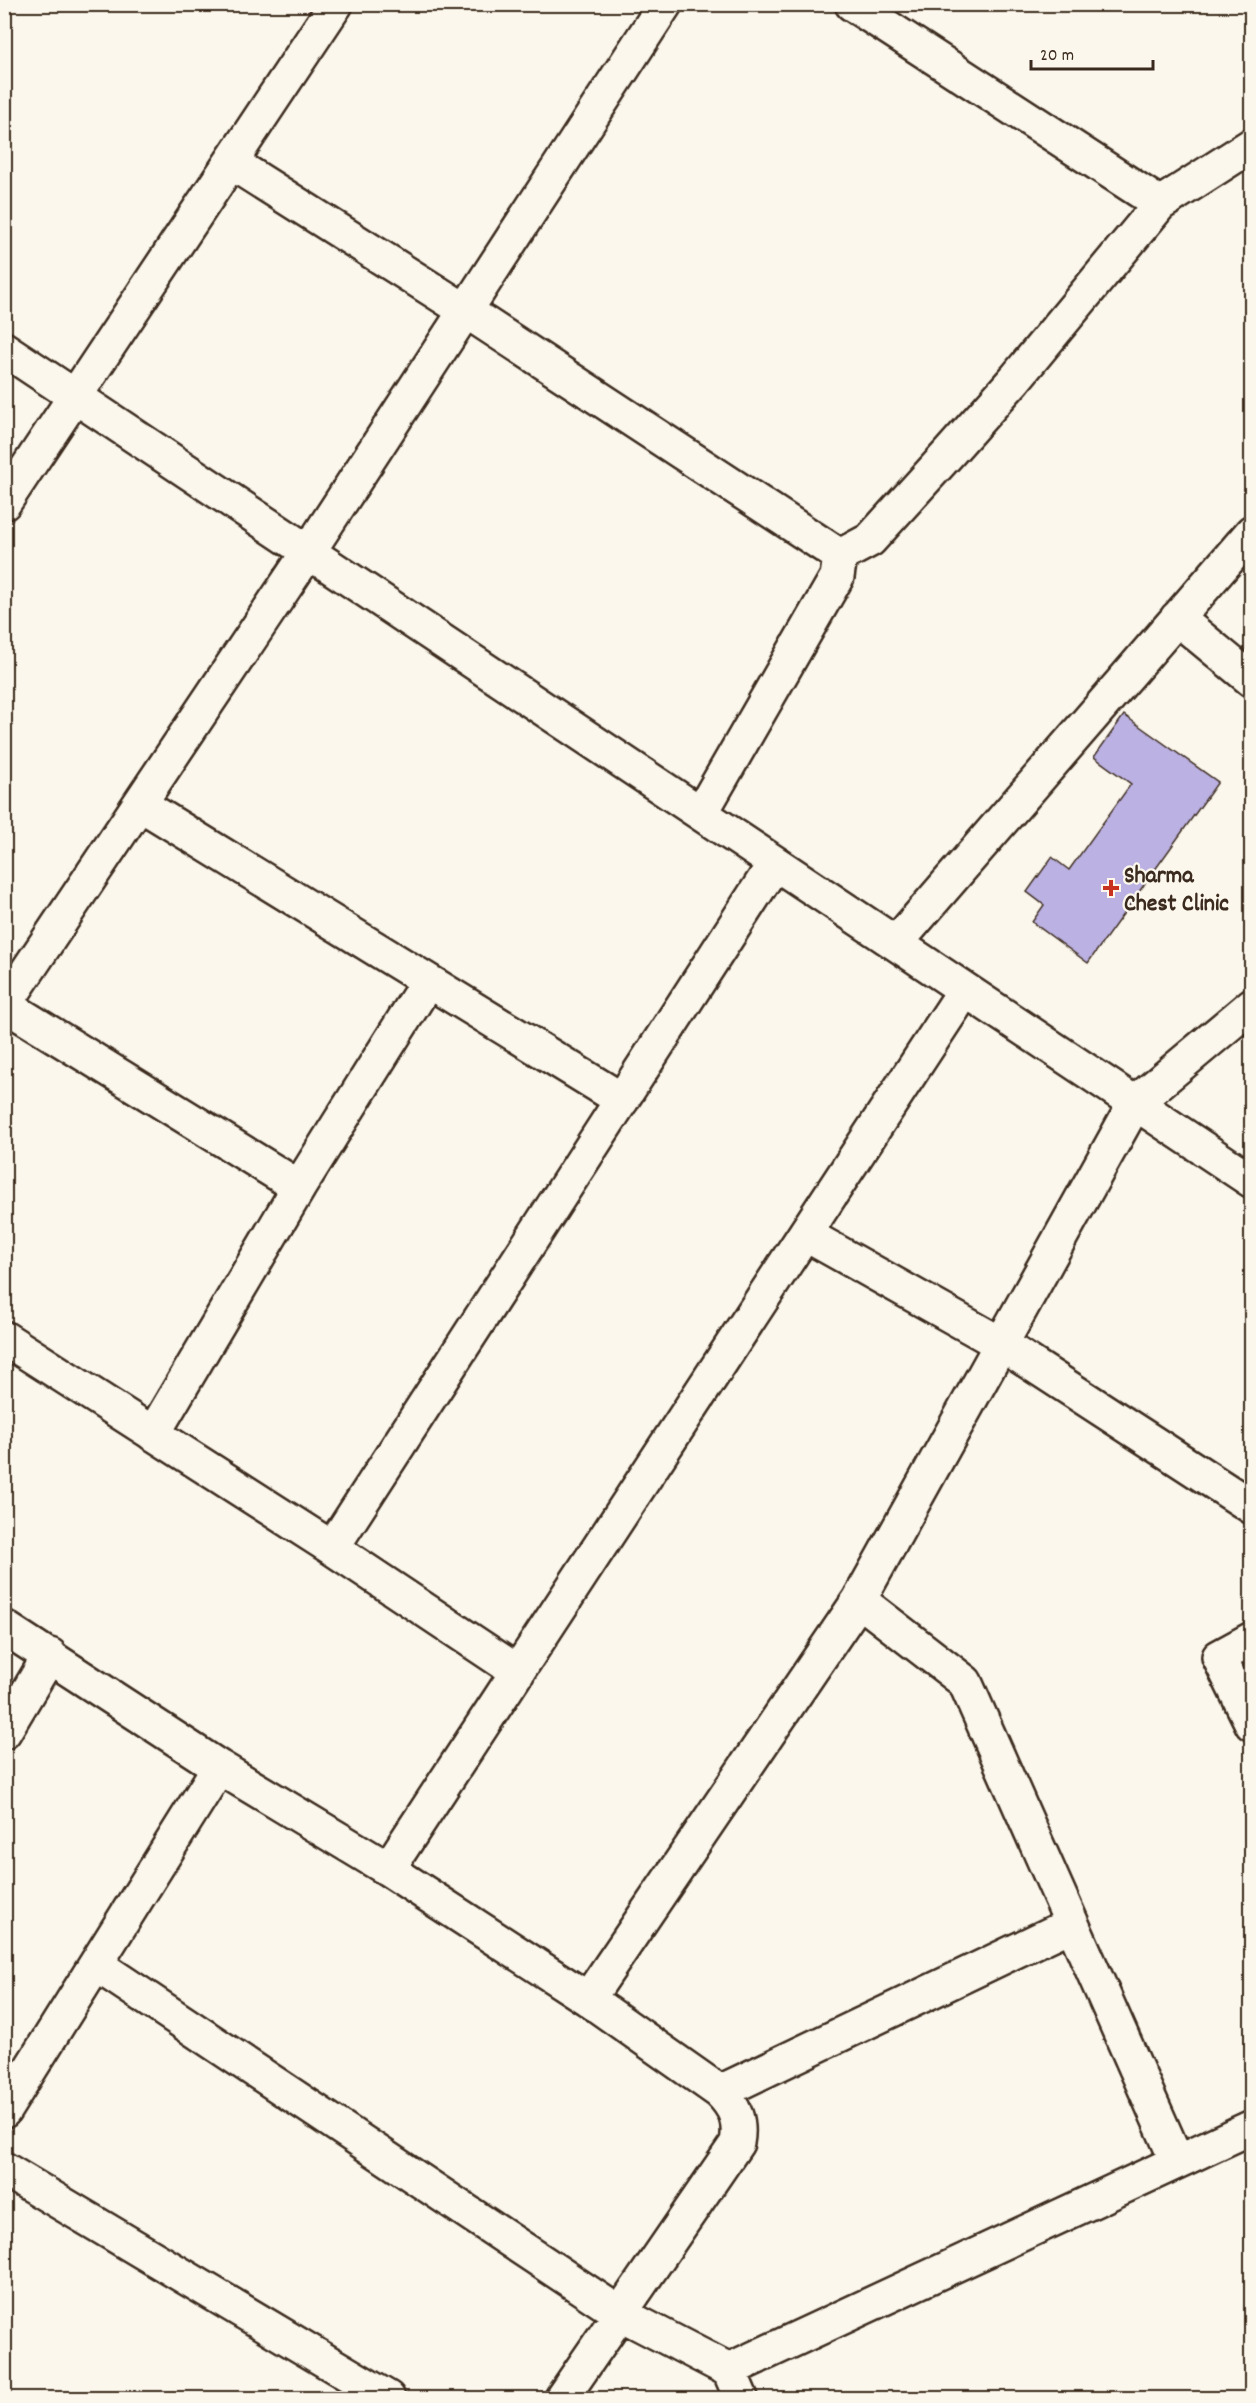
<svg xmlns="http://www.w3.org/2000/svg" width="1256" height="2403" font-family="Dekko,sans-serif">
<rect width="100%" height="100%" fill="#fbf7ec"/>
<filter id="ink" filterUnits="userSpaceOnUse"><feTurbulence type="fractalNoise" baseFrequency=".0167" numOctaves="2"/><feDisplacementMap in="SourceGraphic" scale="12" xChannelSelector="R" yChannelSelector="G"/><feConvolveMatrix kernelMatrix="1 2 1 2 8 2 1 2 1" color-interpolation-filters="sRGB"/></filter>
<g filter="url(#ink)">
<path fill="#bbb1e2" stroke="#3b2a1e" stroke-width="1.5" d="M 1124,715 L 1218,782 L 1088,963 L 1032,922 L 1044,905 L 1027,892 L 1052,857 L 1069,870 L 1131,784 L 1094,757 Z"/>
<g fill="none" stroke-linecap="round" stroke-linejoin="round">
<defs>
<path id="minor" d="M 852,4 L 1160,204
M 232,163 L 466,311 L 840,556
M 4,349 L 1252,1181
M 4,503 L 336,4
M 840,556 L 870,540 L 949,453 L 1015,379 L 1160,204 L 1252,145
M 1177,618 L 1252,680
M 140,804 L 622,1100
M 701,813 L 837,577 L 840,556
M 896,943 L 1252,532
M 5,1005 L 299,1187 L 153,1434
M 4,1006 L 309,551 L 665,4
M 299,1187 L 428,981
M 805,1234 L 1001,1344 L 1252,1507
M 4,1338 L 332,1548
M 859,1600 L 1135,1103 L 1252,1005
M 4,1627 L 219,1767 L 388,1869 L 965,990
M 1252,1639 L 1219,1657 L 1252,1724
M 518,1672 L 332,1548 L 775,863
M 4,1732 L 50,1655
M 388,1869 L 588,1999 L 720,2092 C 735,2107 741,2121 737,2143 L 562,2398
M 97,1965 L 619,2313 L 729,2370 L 741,2398
M 588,1999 L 859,1600 L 965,1682 L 1177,2161
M 720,2092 L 1072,1924
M 4,2111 L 219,1767
M 4,2169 L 388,2398
M 729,2370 L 1252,2127"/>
</defs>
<use href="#minor" stroke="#3b2a1e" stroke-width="38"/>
<use href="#minor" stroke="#fbf7ec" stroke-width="33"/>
</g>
</g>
<path fill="#c8321e" stroke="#fbf7ec" stroke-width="2" d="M1108 879h6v6h6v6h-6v6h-6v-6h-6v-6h6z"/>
<g text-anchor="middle" stroke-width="4.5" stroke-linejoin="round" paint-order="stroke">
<g font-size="24" font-weight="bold" fill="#3b2a1e" stroke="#fbf7ec" text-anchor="start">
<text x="1124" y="882">Sharma<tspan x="1124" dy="28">Chest Clinic</tspan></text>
</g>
</g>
<rect width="1256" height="2403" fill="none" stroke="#fbf7ec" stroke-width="24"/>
<rect x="12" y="12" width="1232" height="2379" fill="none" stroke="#3b2a1e" stroke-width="2" filter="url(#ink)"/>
<path d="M1031 60v9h122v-9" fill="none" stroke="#3b2a1e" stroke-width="3"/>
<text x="1040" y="60" font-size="18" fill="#3b2a1e" stroke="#fbf7ec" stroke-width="4.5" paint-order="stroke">20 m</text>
</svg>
